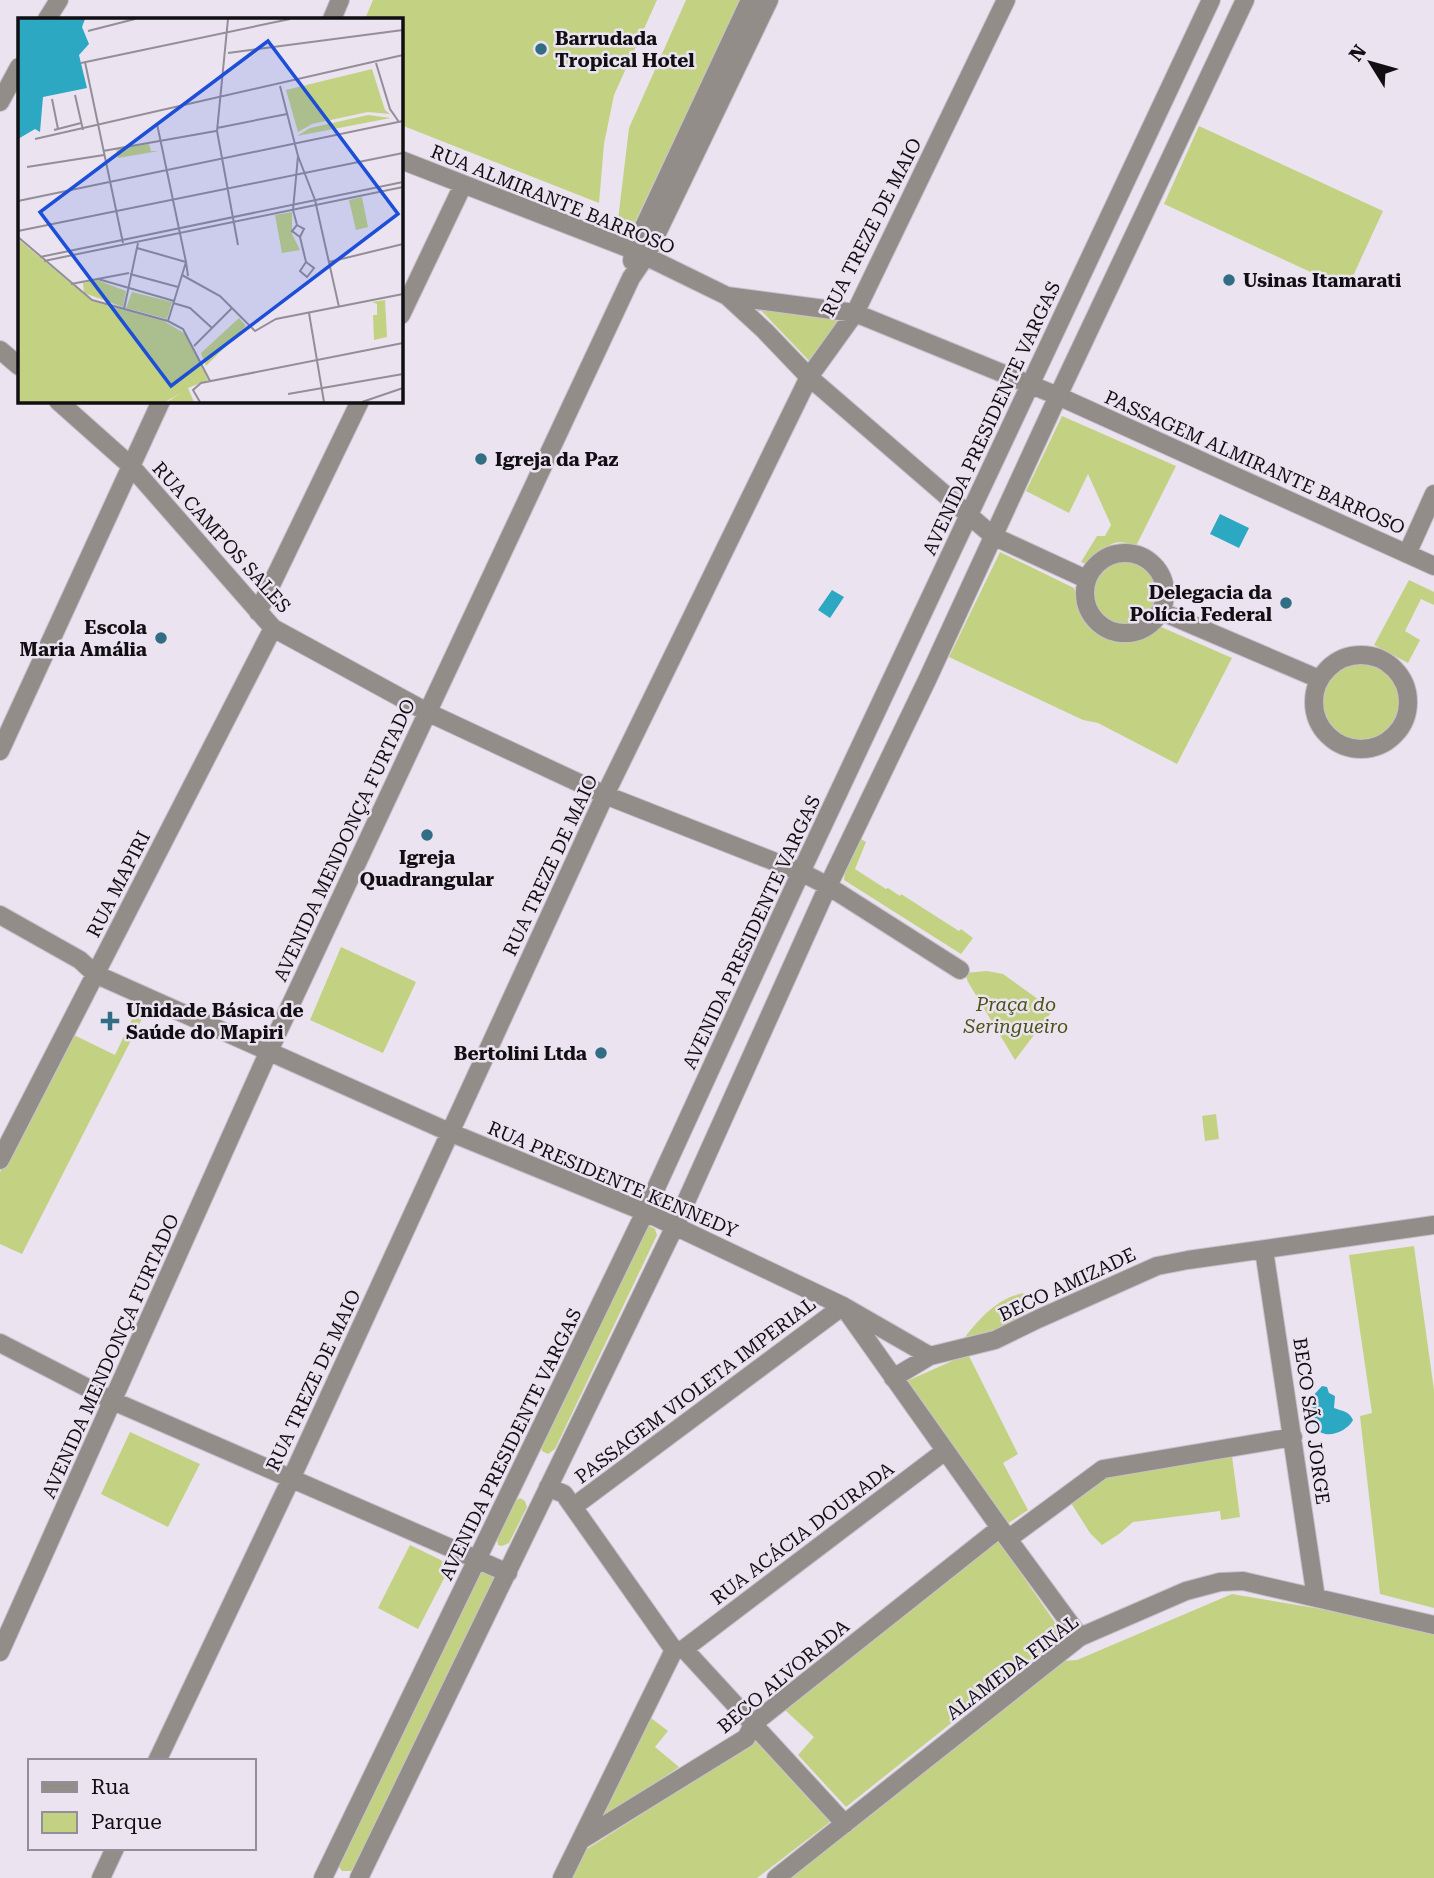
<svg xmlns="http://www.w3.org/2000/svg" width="1434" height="1878" font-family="'Roboto Serif',serif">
<rect width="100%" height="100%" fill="#ebe3f0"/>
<path fill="#c3d282" d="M 373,0 L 657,0 L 614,95 L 604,144 L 599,203 L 401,125 L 401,19 L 365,19 Z
M 686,0 L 741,0 L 634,224 L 618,220 L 629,128 Z
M 1199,126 L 1383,211 L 1347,289 L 1164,204 Z
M 749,298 L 842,322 L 817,369 Z
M 1062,416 L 1176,466 L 1136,546 C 1110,536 1107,548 1088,565 L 1081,562 L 1097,536 L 1105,536 L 1111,525 L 1088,474 L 1069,513 L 1026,491 Z
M 1000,552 L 1074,588 C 1077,595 1078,603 1081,609 C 1086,621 1111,639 1124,641 C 1136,642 1150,631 1159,626 L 1232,658 L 1177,764 L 1098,723 L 1083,720 L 949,657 Z
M1090 592a33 33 0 1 1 66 0a33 33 0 1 1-66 0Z
M 1409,580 L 1434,592 L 1434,605 L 1421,599 L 1405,631 L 1420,640 L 1408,663 L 1374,645 Z
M1321 702a39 39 0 1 1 78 0a39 39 0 1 1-78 0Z
M 861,839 L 866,842 L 855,869 L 886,889 L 888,888 L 900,896 L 901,894 L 959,931 L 961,929 L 973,938 L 961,954 L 844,880 L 845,870 Z
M 341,947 L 416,982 L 383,1053 L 310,1020 Z
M 987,971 L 1003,974 L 1053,1010 L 1015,1060 L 968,982 L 965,973 Z
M 132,1004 L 147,1009 L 22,1254 L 0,1244 L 0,1172 L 72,1034 L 115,1055 L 133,1017 L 128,1013 Z
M 1216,1114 L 1219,1139 L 1205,1141 L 1202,1116 Z
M 648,1225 L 655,1229 L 657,1235 L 555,1449 L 548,1454 L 542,1451 L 540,1443 L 642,1230 Z
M 1414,1246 L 1434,1390 L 1434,1608 L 1380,1594 L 1360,1416 L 1372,1413 L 1349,1255 Z
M 1023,1293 L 1030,1309 C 1009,1327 991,1332 965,1337 C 981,1317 997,1299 1023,1293 Z
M 968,1354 L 1018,1454 L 1003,1463 L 1028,1510 L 1007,1524 L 907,1381 Z
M 130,1432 L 200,1464 L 168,1527 L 101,1494 Z
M 1232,1456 L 1240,1517 L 1221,1520 L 1220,1511 L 1133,1522 L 1119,1534 L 1102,1545 L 1090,1533 L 1071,1503 L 1109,1476 Z
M 520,1498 L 525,1501 L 527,1507 L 509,1543 L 502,1546 L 498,1545 L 497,1539 L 514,1502 Z
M 997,1539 L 1063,1634 L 846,1807 L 798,1755 L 814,1737 L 785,1710 Z
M 410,1545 L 451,1565 L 418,1629 L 378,1608 Z
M 482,1571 L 493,1575 L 493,1582 L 354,1867 L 351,1871 L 342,1871 L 337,1864 L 478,1575 Z
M 1232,1594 L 1327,1610 L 1434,1634 L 1434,1878 L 789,1878 L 1063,1661 L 1077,1660 Z
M 651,1718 L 668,1731 L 655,1747 L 679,1767 L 601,1820 Z
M 756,1741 L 830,1822 L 757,1878 L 572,1878 L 587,1849 Z"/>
<path fill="#2da8c2" d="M 1220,514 L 1249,528 L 1239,548 L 1210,534 Z
M 832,590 L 844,597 L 830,618 L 818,610 Z
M 1322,1386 L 1327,1387 L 1329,1393 L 1335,1396 L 1334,1408 C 1342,1411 1349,1411 1353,1420 C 1347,1432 1323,1442 1315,1426 C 1311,1418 1312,1406 1311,1398 Z"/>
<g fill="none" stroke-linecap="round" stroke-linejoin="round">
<defs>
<path id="minor" d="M 47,19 L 59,0
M 332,19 L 340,0
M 0,102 L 19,67
M 401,160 L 633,250 L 727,296 L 765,331 L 809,377 L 993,536 L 1086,579
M 632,261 L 633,250 L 750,0
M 727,296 L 855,313 L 1058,396 L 1434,566
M 401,315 L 463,185
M 0,350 L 19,366
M 58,401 L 131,466 L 273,628 L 427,712 L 605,795 L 801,872 L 828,886 L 960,970
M1085 593a40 40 0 1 1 80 0a40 40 0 1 1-80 0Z
M 1407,554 L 1434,494
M 1160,611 L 1319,679
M 258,612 L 360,401
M1314 702a47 47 0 1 1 94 0a47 47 0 1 1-94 0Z
M 0,751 L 161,401
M 0,915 L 80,960 L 95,974 L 449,1132 L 645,1212 L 843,1306 L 1008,1539 L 1080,1637
M 0,1160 L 273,628
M 1264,1250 L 1316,1598
M 0,1343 L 113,1401 L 508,1573
M 893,1378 L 930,1356 L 995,1340 L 1038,1319 L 1157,1266 L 1188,1260 L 1434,1225
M 548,1487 L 564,1494 L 674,1650 L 684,1649 L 845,1824
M 573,1507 L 843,1306 L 930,1356
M 1008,1539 L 1103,1469 L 1293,1437
M 684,1649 L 945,1451
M 0,1652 L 268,1053 L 631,278 L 646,256 L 769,0
M 157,1761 L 291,1479 L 605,795 L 809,377 L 855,313 L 1006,0
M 581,1840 L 746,1738 L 754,1723 L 1000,1528
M 101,1878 L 115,1848
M 323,1878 L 645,1212 L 801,872 L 1211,0
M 359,1878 L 675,1226 L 828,886 L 928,678 L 1058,396 L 1245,0
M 562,1878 L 674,1650
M 776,1878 L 1080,1637 L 1186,1591 L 1220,1582 L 1243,1581 L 1434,1625"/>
</defs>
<use href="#minor" stroke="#c8c1cd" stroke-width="20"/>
<use href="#minor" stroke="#938d8a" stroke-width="18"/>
</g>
<g fill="#316e84" stroke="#ebe3f0" stroke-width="2.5">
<circle cx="541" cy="49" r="7"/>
<circle cx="1229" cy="280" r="7"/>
<circle cx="481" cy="459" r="7"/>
<circle cx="1286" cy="603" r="7"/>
<circle cx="161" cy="638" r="7"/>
<circle cx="427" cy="835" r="7"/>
<path d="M106.5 1010.5h7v7h7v7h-7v7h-7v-7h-7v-7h7z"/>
<circle cx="601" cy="1053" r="7"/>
</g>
<g text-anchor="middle" stroke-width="5" stroke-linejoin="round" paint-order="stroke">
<g font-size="19" font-weight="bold" fill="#110f13" stroke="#ebe3f0" text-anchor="start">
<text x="555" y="45">Barrudada<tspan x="555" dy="22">Tropical Hotel</tspan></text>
<text x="1243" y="287">Usinas Itamarati</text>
<text x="495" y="466">Igreja da Paz</text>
<text x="1272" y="599" text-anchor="end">Delegacia da<tspan x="1272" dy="22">Polícia Federal</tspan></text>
<text x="147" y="634" text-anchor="end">Escola<tspan x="147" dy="22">Maria Amália</tspan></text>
<text x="427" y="864" text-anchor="middle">Igreja<tspan x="427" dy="22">Quadrangular</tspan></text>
<text x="126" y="1017">Unidade Básica de<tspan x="126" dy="22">Saúde do Mapiri</tspan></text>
<text x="587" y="1060" text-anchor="end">Bertolini Ltda</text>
</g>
<g font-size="19" fill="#110f13" stroke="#ebe3f0">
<text transform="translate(553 199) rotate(22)" y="7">RUA ALMIRANTE BARROSO</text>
<text transform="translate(871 227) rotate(-63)" y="7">RUA TREZE DE MAIO</text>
<text transform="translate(991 418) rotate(-65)" y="7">AVENIDA PRESIDENTE VARGAS</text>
<text transform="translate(1255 462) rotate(24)" y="7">PASSAGEM ALMIRANTE BARROSO</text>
<text transform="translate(222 537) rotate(48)" y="7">RUA CAMPOS SALES</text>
<text transform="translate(344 840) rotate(-65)" y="7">AVENIDA MENDONÇA FURTADO</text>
<text transform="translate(550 865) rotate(-65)" y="7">RUA TREZE DE MAIO</text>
<text transform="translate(118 884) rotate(-63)" y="7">RUA MAPIRI</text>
<text transform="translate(751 932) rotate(-65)" y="7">AVENIDA PRESIDENTE VARGAS</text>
<text transform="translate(613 1179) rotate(23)" y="7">RUA PRESIDENTE KENNEDY</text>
<text transform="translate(1067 1284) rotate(-25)" y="7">BECO AMIZADE</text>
<text transform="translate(110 1356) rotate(-66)" y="7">AVENIDA MENDONÇA FURTADO</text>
<text transform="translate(313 1380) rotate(-65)" y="7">RUA TREZE DE MAIO</text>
<text transform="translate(695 1390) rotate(-37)" y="7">PASSAGEM VIOLETA IMPERIAL</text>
<text transform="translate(1312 1421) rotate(82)" y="7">BECO SÃO JORGE</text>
<text transform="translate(510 1444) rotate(-64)" y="7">AVENIDA PRESIDENTE VARGAS</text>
<text transform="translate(802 1533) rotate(-37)" y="7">RUA ACÁCIA DOURADA</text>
<text transform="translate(1012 1667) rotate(-37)" y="7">ALAMEDA FINAL</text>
<text transform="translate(783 1676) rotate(-40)" y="7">BECO ALVORADA</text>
</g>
<g font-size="19" font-style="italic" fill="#4a5316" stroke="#ebe3f0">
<text x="1016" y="1011">Praça do<tspan x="1016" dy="22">Seringueiro</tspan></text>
</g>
</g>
<g transform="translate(18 18)">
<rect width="385" height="385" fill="#ebe3f0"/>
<path d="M 354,51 L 367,92 L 372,96 L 350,94 L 294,106 L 280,114 L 268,72 ZM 350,97 L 373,100 L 279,118 L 292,110 ZM 131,126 L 133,133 L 141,133 L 100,140 L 98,131 ZM 344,179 L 350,209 L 338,212 L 331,182 ZM 274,194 L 274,216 L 282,232 L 264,235 L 257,197 ZM 0,221 L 74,283 L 146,303 L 169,317 L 190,362 L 170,370 L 176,384 L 149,384 L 163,375 L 147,384 L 0,384 ZM 79,262 L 108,273 L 105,289 L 66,275 L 65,265 ZM 114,274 L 154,284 L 149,301 L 108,290 ZM 367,282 L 369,319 L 356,322 L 355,297 L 359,297 L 359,286 L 354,284 ZM 221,300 L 228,308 L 188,348 L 183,335 Z" fill="#c3d282"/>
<path d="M 0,1 L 67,1 L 64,9 L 71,26 L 61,37 L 69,70 L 25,79 L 22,114 L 17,111 L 0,121 Z" fill="#2da8c2"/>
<path fill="none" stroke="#948e98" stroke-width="2" d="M 210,1 L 199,113 L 220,227M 70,13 L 117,1M 210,35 L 385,12M 67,44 L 105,225M 63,45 L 272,1M 358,45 L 372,91 L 381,104M 262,68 L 280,138 L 275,192 L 279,207 L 274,213 L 282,219 L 286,211 L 279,207M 57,77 L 65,112M 34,81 L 40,111M 139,106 L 168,244 L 150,303M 199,110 L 269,96M 36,112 L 63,105M 17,121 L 385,37M 85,133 L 198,113M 280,138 L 297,182 L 321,289M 9,149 L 86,137M 0,183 L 385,103M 0,213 L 385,135M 0,219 L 74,282 L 150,303 L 165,311 L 192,363M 282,219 L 288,244 L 296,250 L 289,259 L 282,253 L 288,244M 119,230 L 168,244 L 170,258M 22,239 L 385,164M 26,243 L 385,169M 311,244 L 385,226M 112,256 L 160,269M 164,257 L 202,278 L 237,313 L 258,301 L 385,276M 80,261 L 156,283M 53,266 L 111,255M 155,285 L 172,290 L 194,310M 106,291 L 120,225M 291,295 L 306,384M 176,328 L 214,290M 270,376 L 385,356M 182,384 L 175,372 L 183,365 L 385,325M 344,384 L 385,370"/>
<path fill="#1d4ed8" fill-opacity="0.15" stroke="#1d4ed8" stroke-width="3.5" d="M 250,23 L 380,196 L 153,368 L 22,194 Z"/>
<rect width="385" height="385" fill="none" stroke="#110f13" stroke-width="3.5"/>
</g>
<rect x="28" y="1759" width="228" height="91" fill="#ebe3f0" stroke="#948e98" stroke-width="2"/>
<rect x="42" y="1782" width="35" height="10" fill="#938d8a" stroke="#948e98" stroke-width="2"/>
<text x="91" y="1794" font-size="21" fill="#110f13">Rua</text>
<rect x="42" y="1812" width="35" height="21" fill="#c3d282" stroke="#948e98" stroke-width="2"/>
<text x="91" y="1829" font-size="21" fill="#110f13">Parque</text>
<g transform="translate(1371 63) rotate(307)" stroke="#ebe3f0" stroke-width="5" paint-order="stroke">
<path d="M0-5L12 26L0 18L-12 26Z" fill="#110f13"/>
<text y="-10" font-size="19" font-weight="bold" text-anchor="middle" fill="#110f13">N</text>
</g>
</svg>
